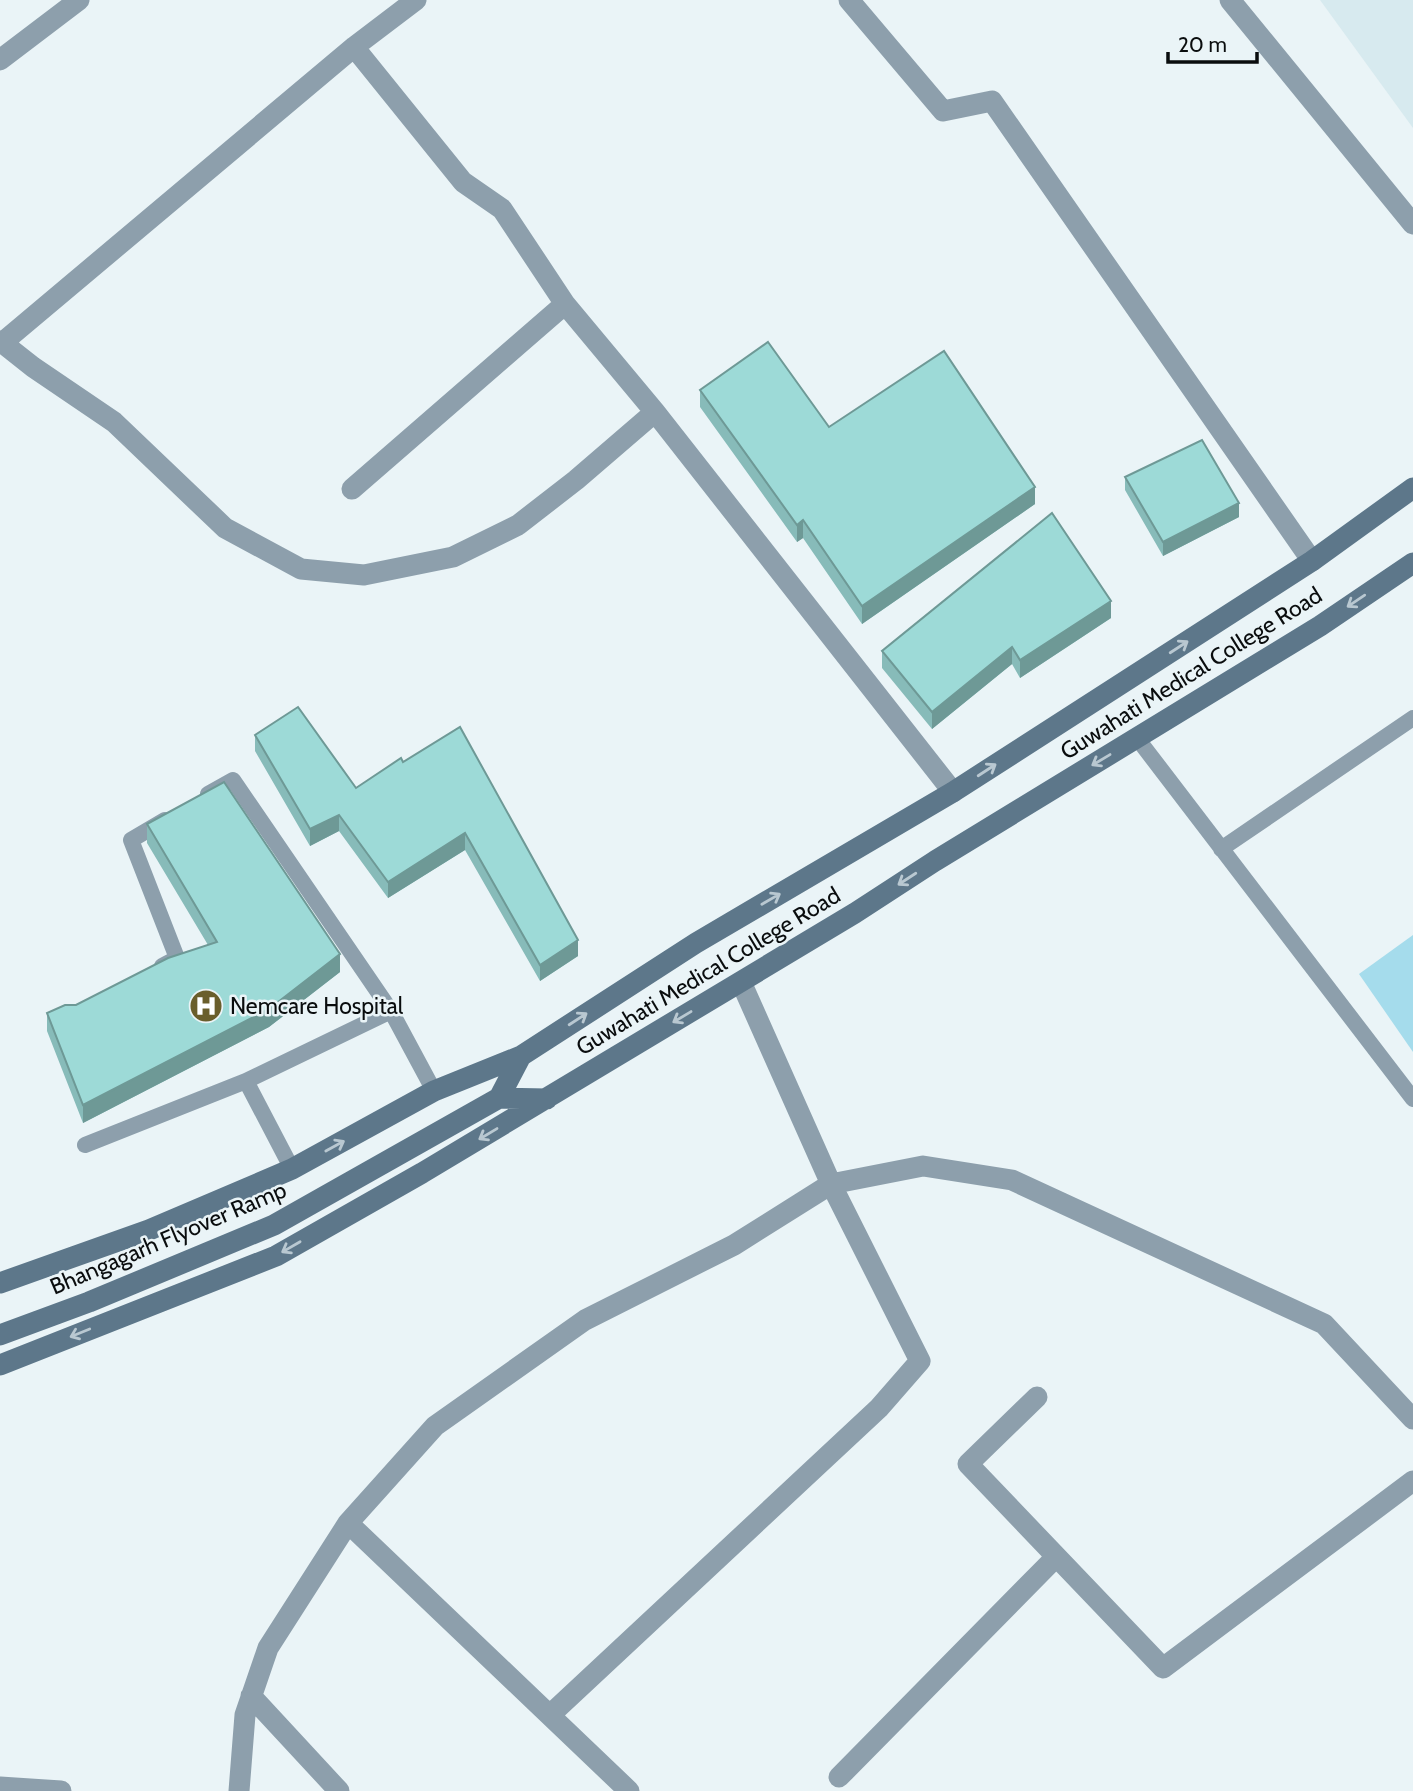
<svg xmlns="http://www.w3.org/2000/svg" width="1413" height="1791" font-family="Cabin,sans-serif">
<rect width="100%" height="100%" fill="#eaf4f7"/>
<path fill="#d7eaef" d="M 1320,0 L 1413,0 L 1413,128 Z"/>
<path fill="#a5dcec" d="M 1413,935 L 1413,1052 L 1359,974 Z"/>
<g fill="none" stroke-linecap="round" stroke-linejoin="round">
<path stroke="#8d9fac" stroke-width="16" d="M 1137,738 L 1413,1099
M 208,794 L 233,780 L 391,1011 L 434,1091
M 1221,849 L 1413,718
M 162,966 L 177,958 L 131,840 L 165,820
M 246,1081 L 391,1011
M 85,1145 L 246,1081 L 292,1169"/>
<path stroke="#8d9fac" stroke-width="21" d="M 849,0 L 943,111 L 992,101 L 1312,561
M 1230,0 L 1413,224
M 354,47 L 463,182 L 502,209 L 565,304 L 655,412 L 953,792
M 0,60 L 79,0
M 0,341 L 33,367 L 114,422 L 225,528 L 301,569 L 364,575 L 453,557 L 518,525 L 576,480 L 655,412
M 2,343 L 354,47 L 416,0
M 352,489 L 565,304
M 741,982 L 831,1184 L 923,1166 L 1012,1180 L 1324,1324 L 1413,1419
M 1037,1397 L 968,1464 L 1163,1668 L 1413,1481
M 348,1523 L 629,1791
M 251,1696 L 339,1791
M 839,1777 L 1056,1557
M 0,1787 L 61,1791
M 239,1791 L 245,1715 L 268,1648 L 348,1523 L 435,1426 L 585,1320 L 734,1245 L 831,1184 L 920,1361 L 879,1408 L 550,1715"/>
<path stroke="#5d778a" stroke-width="21" d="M 499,1098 L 521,1056
M 0,1283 L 149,1230 L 292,1169 L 434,1091 L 521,1056 L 696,943 L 953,792 L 1312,561 L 1413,488
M 0,1335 L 89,1302 L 274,1225 L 499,1098 L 547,1099
M 0,1365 L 276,1256 L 422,1173 L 855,913 L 935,861 L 1320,626 L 1413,563"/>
</g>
<path fill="#87bbb9" d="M 700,390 L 829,427 L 1035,504 L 862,624 L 803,538 L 797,542 L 700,407 Z
M 1125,477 L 1239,517 L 1163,556 L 1125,490 Z
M 1111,618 L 1020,678 L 1012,664 L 932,729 L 882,668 L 882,651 Z
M 255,735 L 356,788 L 403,762 L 578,956 L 540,981 L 465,850 L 388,898 L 339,831 L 310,846 L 255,751 Z
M 147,824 L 340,972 L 269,1027 L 83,1123 L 47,1031 L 47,1013 L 76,1005 L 208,945 L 147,843 Z"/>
<path fill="#6e9996" d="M 1035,487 L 1035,504 L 862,624 L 862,606 Z
M 1239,503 L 1239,517 L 1163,556 L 1163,542 Z
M 803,520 L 803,538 L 797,542 L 797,525 Z
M 1111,601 L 1111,618 L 1020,678 L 1020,660 Z
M 1012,647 L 1012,664 L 932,729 L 932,712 Z
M 339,815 L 339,831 L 310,846 L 310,829 Z
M 465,833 L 465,850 L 388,898 L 388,882 Z
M 578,940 L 578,956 L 540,981 L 540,965 Z
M 340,954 L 340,972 L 269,1027 L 83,1123 L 83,1105 Z"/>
<path fill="#9ddad7" stroke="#6e9996" stroke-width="2" d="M 768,342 L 829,427 L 944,351 L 1035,487 L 862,606 L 803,520 L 797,525 L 700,390 Z
M 1202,440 L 1239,503 L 1163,542 L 1125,477 Z
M 1052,513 L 1111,601 L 1020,660 L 1012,647 L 932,712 L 882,651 Z
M 298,707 L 356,788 L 401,758 L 403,762 L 460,727 L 578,940 L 540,965 L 465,833 L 388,882 L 339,815 L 310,829 L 255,735 Z
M 224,782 L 340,954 L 269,1009 L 83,1105 L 47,1013 L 65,1005 L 76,1005 L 168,958 L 217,942 L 147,824 Z"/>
<defs><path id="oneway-shaft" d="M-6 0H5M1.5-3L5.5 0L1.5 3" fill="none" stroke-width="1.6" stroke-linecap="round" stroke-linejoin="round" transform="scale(1.75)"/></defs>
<g stroke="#b9c8d1">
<use href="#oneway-shaft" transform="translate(1356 601) rotate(146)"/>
<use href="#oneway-shaft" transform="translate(1179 647) rotate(-33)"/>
<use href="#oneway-shaft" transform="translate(1101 760) rotate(149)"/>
<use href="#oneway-shaft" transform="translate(987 770) rotate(-33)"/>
<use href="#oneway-shaft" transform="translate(907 879) rotate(147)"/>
<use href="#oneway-shaft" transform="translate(771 899) rotate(-30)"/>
<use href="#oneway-shaft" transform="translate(682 1017) rotate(149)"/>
<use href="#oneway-shaft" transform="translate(578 1019) rotate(-33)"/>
<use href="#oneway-shaft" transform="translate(488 1134) rotate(149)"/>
<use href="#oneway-shaft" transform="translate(335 1146) rotate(-29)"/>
<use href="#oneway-shaft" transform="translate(291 1247) rotate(150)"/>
<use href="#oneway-shaft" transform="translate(80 1333) rotate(158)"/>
</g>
<defs>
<symbol id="hospital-disc" viewBox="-11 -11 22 22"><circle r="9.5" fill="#6a5e2b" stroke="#eaf4f7"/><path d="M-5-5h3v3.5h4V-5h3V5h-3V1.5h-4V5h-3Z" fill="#fff"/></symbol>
</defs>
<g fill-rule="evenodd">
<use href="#hospital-disc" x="187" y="987" width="38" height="38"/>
</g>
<g text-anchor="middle" stroke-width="5" stroke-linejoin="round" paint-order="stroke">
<g font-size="23" fill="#0a0d0e" stroke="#eaf4f7">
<text transform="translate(1191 673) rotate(-32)" y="8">Guwahati Medical College Road</text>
<text transform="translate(708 971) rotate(-31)" y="8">Guwahati Medical College Road</text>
<text transform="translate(168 1238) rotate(-23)" y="8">Bhangagarh Flyover Ramp</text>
</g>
<g font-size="23" fill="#0a0d0e" stroke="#eaf4f7" text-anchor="start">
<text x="230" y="1014">Nemcare Hospital</text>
</g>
</g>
<path d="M1168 52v10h89v-10" fill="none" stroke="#0a0d0e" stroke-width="3.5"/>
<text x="1178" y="52" font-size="21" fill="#0a0d0e" stroke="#eaf4f7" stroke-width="5" paint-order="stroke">20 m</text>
</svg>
